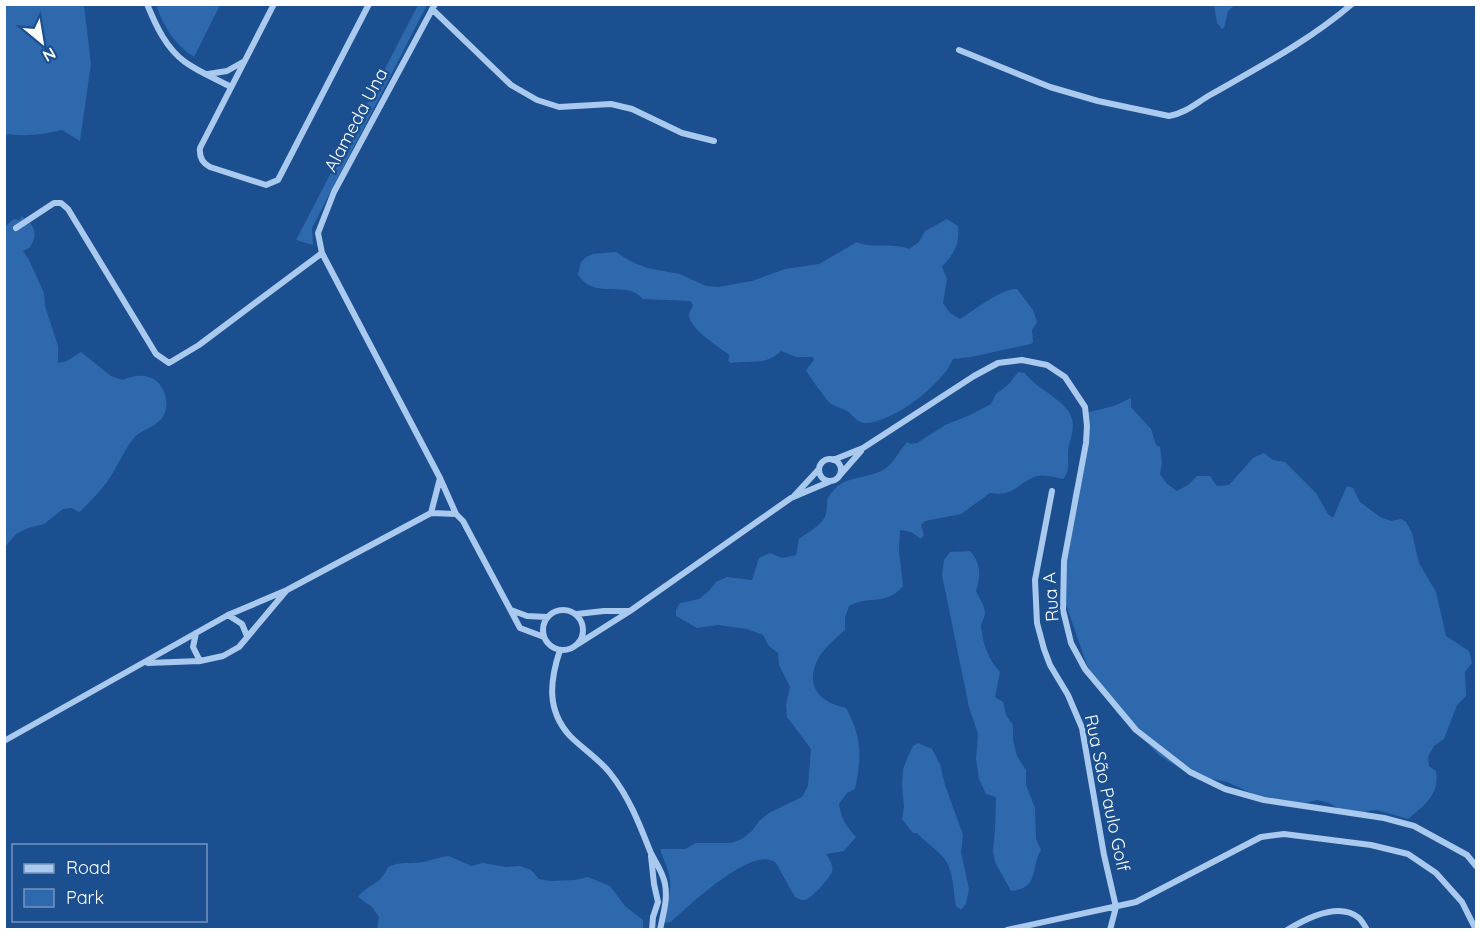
<svg xmlns="http://www.w3.org/2000/svg" width="1481" height="934" font-family="Quicksand,sans-serif">
<rect width="100%" height="100%" fill="#1b4f8f"/>
<path fill="#2e69ad" d="M 4,5 L 84,5 L 91,64 L 80,141 L 62,130 C 44,134 27,137 8,134 L 5,137 Z
M 156,5 L 220,5 L 194,57 C 175,45 163,26 156,5 Z
M 418,5 L 427,5 L 312,228 L 313,245 L 296,240 Z
M 1214,5 L 1235,5 L 1228,11 L 1224,28 L 1222,29 L 1217,23 Z
M 21,216 C 35,224 39,235 29,248 L 23,251 L 29,260 L 44,293 L 45,306 L 58,346 L 58,363 L 67,361 L 81,352 L 111,376 L 122,380 C 131,377 139,374 149,377 C 164,381 172,405 162,418 C 155,428 141,429 133,439 C 123,452 118,466 109,479 C 102,490 91,500 82,510 L 79,512 L 72,508 L 63,509 L 44,524 L 28,528 L 16,534 L 5,547 L 4,227 L 14,219 L 20,220 Z
M 947,219 L 958,226 C 960,245 954,253 942,267 L 947,279 L 943,303 L 950,313 L 960,319 C 974,310 1002,288 1017,289 L 1033,310 L 1037,322 L 1032,330 L 1033,342 L 1031,344 L 971,357 L 953,359 C 943,384 894,422 866,423 C 857,423 854,416 847,411 C 842,408 835,407 830,403 C 826,399 808,375 806,370 L 814,360 L 813,357 L 796,357 L 781,351 C 766,366 750,360 730,363 L 728,360 L 730,355 C 720,348 688,328 689,314 C 690,311 692,308 693,305 L 690,301 L 643,299 C 626,279 596,301 578,275 L 581,262 L 586,257 L 593,254 L 616,252 L 630,261 L 647,268 L 680,274 L 706,286 L 718,287 L 752,281 L 785,269 L 819,264 L 857,242 C 870,249 891,242 909,249 L 919,242 L 925,231 Z
M 1018,372 L 1025,373 C 1036,389 1068,401 1072,419 C 1075,431 1069,441 1068,452 C 1068,462 1070,472 1063,479 C 1054,477 1043,474 1034,477 C 1016,485 1013,497 990,493 L 961,514 L 925,521 L 921,525 L 924,535 L 921,539 L 911,532 L 900,530 L 899,551 L 903,586 C 887,606 869,595 849,606 L 845,618 L 845,630 C 836,638 825,647 819,657 C 804,685 818,702 846,708 C 862,737 862,757 855,789 L 847,793 L 839,804 C 841,818 846,826 856,837 L 844,851 L 826,854 C 829,859 834,866 832,872 C 829,879 811,899 805,900 C 800,900 799,899 795,897 L 776,863 C 755,843 687,907 671,922 L 663,923 C 661,911 669,902 670,891 C 672,876 665,863 660,849 L 685,849 L 696,843 L 731,843 L 742,839 L 752,831 L 759,821 L 769,813 L 802,797 L 808,786 L 811,749 L 787,717 L 786,705 L 790,687 L 779,665 L 778,653 L 769,646 L 763,635 L 747,629 L 718,625 L 697,628 L 676,616 L 676,610 L 680,603 L 699,599 L 709,591 L 716,582 L 727,577 L 752,580 L 759,558 L 770,553 L 782,558 L 796,555 L 799,539 C 808,532 823,525 826,514 C 828,505 825,499 832,492 C 846,474 869,480 886,468 C 894,462 900,450 907,442 L 911,444 L 917,443 L 945,425 L 970,415 L 991,404 L 996,394 L 1009,384 Z
M 1131,398 L 1131,407 L 1151,429 L 1156,445 L 1160,447 L 1162,463 L 1160,474 L 1167,484 L 1177,491 L 1188,485 L 1197,476 L 1210,476 L 1217,486 L 1229,485 L 1253,458 L 1264,453 L 1273,460 L 1285,462 L 1316,493 L 1328,514 L 1333,518 L 1347,486 L 1353,488 L 1360,502 L 1380,517 L 1391,521 L 1401,519 L 1406,522 L 1412,533 L 1419,563 L 1436,592 L 1446,636 L 1469,651 L 1472,663 L 1465,672 L 1466,696 L 1457,705 L 1444,739 L 1434,746 L 1428,757 L 1429,766 L 1436,771 C 1440,795 1424,805 1408,819 L 1377,810 L 1367,811 L 1364,815 L 1341,810 L 1329,803 L 1317,800 L 1306,803 L 1262,798 L 1227,782 L 1191,775 L 1160,756 L 1116,712 L 1087,665 L 1065,602 L 1064,566 L 1073,492 L 1085,460 L 1085,413 L 1114,406 Z
M 970,551 C 981,563 981,576 976,591 C 979,597 985,606 985,613 C 985,618 981,622 981,627 C 983,644 988,659 1000,672 L 995,697 L 1003,702 L 1006,715 L 1013,725 L 1013,740 L 1017,756 L 1026,770 L 1026,785 L 1035,808 L 1036,839 L 1041,850 C 1030,869 1040,888 1011,891 L 995,862 L 993,851 L 995,830 L 996,797 L 986,794 L 979,779 L 976,759 L 978,734 L 969,707 L 942,575 L 944,560 L 950,552 Z
M 918,743 L 932,749 L 940,764 L 945,785 L 963,835 L 961,852 L 969,889 L 966,904 L 961,910 L 956,906 C 953,890 954,868 942,856 C 934,847 925,842 917,833 L 913,833 L 902,819 L 904,807 L 902,785 L 903,769 L 909,754 L 913,746 Z
M 449,856 L 471,866 L 483,863 L 506,867 L 520,866 L 531,870 L 539,879 L 551,881 L 575,880 L 588,877 L 610,886 L 625,906 L 643,920 L 643,929 L 377,929 L 379,917 L 372,907 L 358,897 C 369,883 380,886 388,867 C 400,861 411,864 424,862 C 432,860 440,857 449,856 Z"/>
<g fill="none" stroke-linecap="round" stroke-linejoin="round">
<path stroke="#a9c9ee" stroke-width="6" d="M 147,4 C 156,26 166,48 185,62 C 199,72 216,79 231,87
M 274,4 L 200,148 C 199,157 202,163 210,167 L 266,185 L 278,180 L 369,4
M 435,4 L 334,192 L 318,233 L 322,253 L 440,478 L 456,514
M 432,9 L 511,85 L 537,100 L 559,107 L 611,104 L 632,109 L 682,133 L 714,141
M 959,50 L 1050,87 L 1098,101 L 1169,116 C 1186,113 1196,103 1210,95 C 1259,67 1309,41 1352,4
M 208,74 L 227,71 L 243,62
M 16,228 L 54,203 L 61,203 L 68,209 L 156,354 L 169,363 L 199,345 L 322,253
M819 470a11 11 0 1 1 22 0a11 11 0 1 1-22 0Z
M 833,460 L 863,448 L 974,376 L 998,363 L 1022,360 L 1047,365 L 1065,377 L 1085,407 L 1087,426 L 1086,443 L 1064,561 L 1063,610 L 1071,643 L 1085,669 L 1136,730 L 1190,772 L 1225,789 L 1264,800 L 1384,818 L 1414,826 L 1467,855 L 1476,866
M 840,475 L 861,451
M 1052,491 L 1035,580 L 1037,623 L 1044,649 L 1050,665 L 1068,695 L 1082,728 L 1104,855 L 1116,907 L 1110,930
M 794,496 L 819,469
M 431,513 L 440,478
M543 630a20 20 0 1 1 40 0a20 20 0 1 1-40 0Z
M 511,610 L 527,616 L 547,617
M 577,614 L 604,611 L 629,611
M 228,615 L 242,624 L 247,636
M 196,633 L 193,647 L 200,661
M 578,644 L 630,611 L 791,498 L 831,481
M 560,650 C 550,680 546,710 570,736 C 583,749 599,759 610,773 C 629,797 639,823 650,851 C 655,862 663,872 665,884 C 668,900 663,914 660,930
M 148,663 L 200,661 L 223,656 L 239,647 L 286,591
M 4,741 L 228,615 L 287,590 L 431,513 L 456,514 L 463,521 L 520,628 L 544,637
M 651,856 L 654,884 L 658,902 L 653,917 L 652,930
M 1007,930 L 1136,902 L 1261,837 L 1284,834 L 1371,845 L 1408,854 L 1436,873 L 1462,902 L 1476,930
M 1287,930 C 1305,919 1339,901 1359,918 C 1362,921 1365,926 1367,930"/>
</g>
<g text-anchor="middle" stroke-width="5" stroke-linejoin="round" paint-order="stroke">
<g font-size="18" fill="#fff" stroke="#1b4f8f">
<text transform="translate(356 120) rotate(-62)" y="6">Alameda Una</text>
<text transform="translate(1051 597) rotate(-94)" y="6">Rua A</text>
<text transform="translate(1107 793) rotate(78)" y="6">Rua São Paulo Golf</text>
</g>
</g>
<rect width="1481" height="934" fill="none" stroke="#ffffff" stroke-width="12"/>
<rect x="12" y="844" width="195" height="78" fill="#1b4f8f" stroke="#7695bc" stroke-width="1.5"/>
<rect x="24" y="864" width="30" height="9" fill="#a9c9ee" stroke="#7695bc" stroke-width="1.5"/>
<text x="66" y="874" font-size="18" fill="#ffffff">Road</text>
<rect x="24" y="889" width="30" height="18" fill="#2e69ad" stroke="#7695bc" stroke-width="1.5"/>
<text x="66" y="904" font-size="18" fill="#ffffff">Park</text>
<g transform="translate(42 42) rotate(150)" stroke="#1b4f8f" stroke-width="4.5" paint-order="stroke">
<path d="M0-4.5L10 22L0 15L-10 22Z" fill="#ffffff"/>
<text y="-9" font-size="16" font-weight="bold" text-anchor="middle" fill="#ffffff">N</text>
</g>
</svg>
